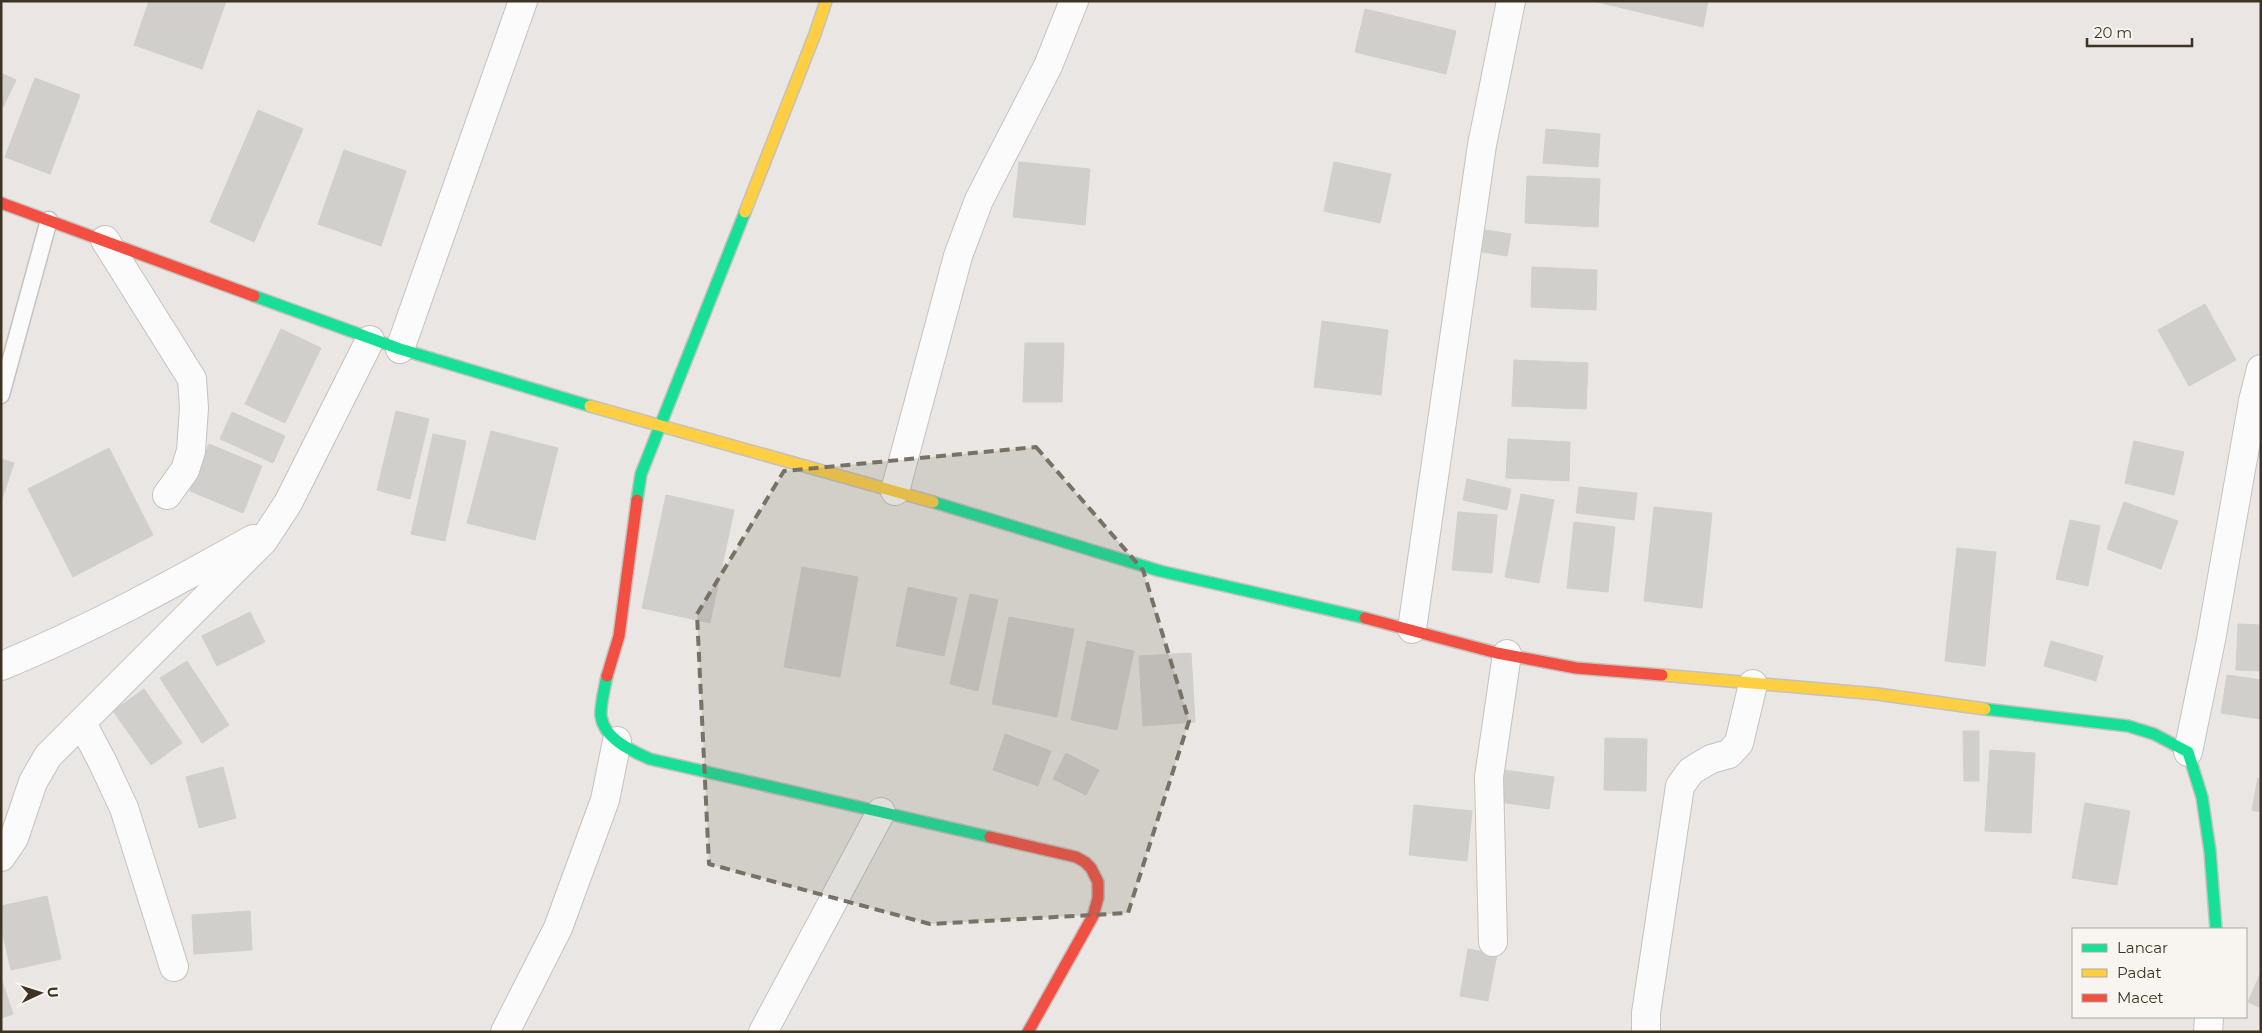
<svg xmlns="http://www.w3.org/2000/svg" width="2262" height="1033" font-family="Montserrat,sans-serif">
<rect width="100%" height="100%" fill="#e9e6e3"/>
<path fill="#d1cfcc" stroke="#d2cfcb" d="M 149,1 L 226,1 L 202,69 L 134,45 Z
M 1593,1 L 1708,1 L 1703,27 Z
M 1365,9 L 1456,31 L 1446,74 L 1355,52 Z
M 1,73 L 16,80 L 1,111 Z
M 35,78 L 80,95 L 50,174 L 5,157 Z
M 258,110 L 303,129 L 254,242 L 210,222 Z
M 1546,129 L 1600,134 L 1598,167 L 1543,163 Z
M 344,150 L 406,171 L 381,246 L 318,224 Z
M 1019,162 L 1090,169 L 1085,225 L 1013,217 Z
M 1334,162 L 1391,174 L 1380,223 L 1324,211 Z
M 1527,176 L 1600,179 L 1598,227 L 1525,223 Z
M 1485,230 L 1511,234 L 1507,256 L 1482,252 Z
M 1532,267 L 1597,270 L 1596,310 L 1531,307 Z
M 2205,304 L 2236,360 L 2189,386 L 2158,330 Z
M 1322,321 L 1388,330 L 1381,395 L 1314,387 Z
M 281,329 L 321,348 L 285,423 L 245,404 Z
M 1025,343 L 1064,343 L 1062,402 L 1023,402 Z
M 1514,360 L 1588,363 L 1586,409 L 1512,406 Z
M 396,411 L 429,419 L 410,499 L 377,490 Z
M 232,412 L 285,436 L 273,463 L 220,439 Z
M 491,431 L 558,448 L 535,540 L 467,523 Z
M 433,434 L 466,441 L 445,541 L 411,534 Z
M 1508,439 L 1570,442 L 1569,481 L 1506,478 Z
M 2134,441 L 2184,452 L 2174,495 L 2125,483 Z
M 209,444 L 262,466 L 243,513 L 190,491 Z
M 109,448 L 153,535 L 73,577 L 28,489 Z
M 1,459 L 14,463 L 1,502 Z
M 1467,479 L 1511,489 L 1507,510 L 1463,500 Z
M 1579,487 L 1637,493 L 1634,520 L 1576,513 Z
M 1521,494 L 1554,500 L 1539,583 L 1505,577 Z
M 666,495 L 734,510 L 710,623 L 642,608 Z
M 2124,502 L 2178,521 L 2161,569 L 2107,549 Z
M 1654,507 L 1712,513 L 1702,608 L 1644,601 Z
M 1458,512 L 1497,515 L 1492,573 L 1452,570 Z
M 2070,520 L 2100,526 L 2088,586 L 2056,579 Z
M 1574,522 L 1615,527 L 1608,592 L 1567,588 Z
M 1957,548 L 1996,552 L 1985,666 L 1945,661 Z
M 802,567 L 858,577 L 840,677 L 784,667 Z
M 908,587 L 957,598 L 944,656 L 896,646 Z
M 970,594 L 998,600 L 978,691 L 950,684 Z
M 250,612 L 265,642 L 217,666 L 202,636 Z
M 1009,617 L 1074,629 L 1057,717 L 992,704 Z
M 2238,624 L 2261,625 L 2261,671 L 2236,670 Z
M 1087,641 L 1134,651 L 1117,730 L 1071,720 Z
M 2051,641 L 2103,656 L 2096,681 L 2044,666 Z
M 1191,653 L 1195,722 L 1143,726 L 1139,656 Z
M 187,661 L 229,725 L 202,743 L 160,678 Z
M 2227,675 L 2261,680 L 2261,719 L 2221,713 Z
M 144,689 L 182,743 L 151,765 L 113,711 Z
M 1963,731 L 1979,731 L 1979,781 L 1964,781 Z
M 1005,734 L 1051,751 L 1038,786 L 993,770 Z
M 1605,738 L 1647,739 L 1646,791 L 1604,790 Z
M 1990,750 L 2035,753 L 2031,833 L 1985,831 Z
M 1066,753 L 1099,770 L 1086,795 L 1053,779 Z
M 223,767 L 236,818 L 199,828 L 186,777 Z
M 1504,770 L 1554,777 L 1549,809 L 1499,802 Z
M 2258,778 L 2261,778 L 2261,812 L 2252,810 Z
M 2085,803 L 2130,811 L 2117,885 L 2072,878 Z
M 1414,805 L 1472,811 L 1467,861 L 1409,855 Z
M 47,896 L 61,959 L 11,970 L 1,926 L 1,906 Z
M 250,911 L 252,950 L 194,954 L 192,915 Z
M 1468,949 L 1497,954 L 1488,1001 L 1460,996 Z
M 2261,972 L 2261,1008 L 2248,1002 Z
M 1,978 L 13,1014 L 1,1018 Z"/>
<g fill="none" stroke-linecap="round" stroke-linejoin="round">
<defs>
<path id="lane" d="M 1,395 L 49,220"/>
<path id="street" d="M 105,240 L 192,379 L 194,408 L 191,451 L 185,470 L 167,495
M 400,349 L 523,1
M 895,491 L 958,256 L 979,200 L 1048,66 L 1074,1
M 1412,629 L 1482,145 L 1511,1
M 1,666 C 89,630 171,585 253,539
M 82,723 L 102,761 L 124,808 L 174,967
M 2188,752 L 2211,640 L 2253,401 L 2261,369
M 1,857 L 14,838 L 33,782 L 48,756 L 263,541 L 288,503 L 370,340
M 1493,942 L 1489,777 L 1507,654
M 505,1032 L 558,928 L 605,800 L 617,741
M 763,1032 L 881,812
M 1646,1032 L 1646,1013 L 1680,786 L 1691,771 L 1711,759 L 1729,754 L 1739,743 L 1753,684
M 2208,1032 L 2209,1017"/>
<path id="fast" d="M 254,296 L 400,349 L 590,406
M 637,500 L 641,474 L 745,212
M 933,502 L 1160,571 L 1365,618
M 607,676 C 605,685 600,707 601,716 C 604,739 632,751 650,759 L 990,837
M 1985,709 L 2128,726 L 2154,734 L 2188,752 L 2202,797 L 2210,851 L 2216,929"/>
<path id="slow" d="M 745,212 L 815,34 L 826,1
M 590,406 L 933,502
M 1662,675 L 1877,694 L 1985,709"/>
<path id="jam" d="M 1,203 L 254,296
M 1365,618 L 1497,653 L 1576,668 L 1662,675
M 607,676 L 619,636 L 637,500
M 990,837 L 1076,857 L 1085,862 L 1091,868 L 1098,882 L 1098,898 L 1093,916 L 1028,1032"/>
</defs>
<use href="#lane" stroke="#c5c2bf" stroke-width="19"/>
<use href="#street" stroke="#c5c2bf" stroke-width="30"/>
<use href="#fast" stroke="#c5c1bc" stroke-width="14"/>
<use href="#slow" stroke="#c5c1bc" stroke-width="14"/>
<use href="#jam" stroke="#c5c1bc" stroke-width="14"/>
<use href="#lane" stroke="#fcfbfb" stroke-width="16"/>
<use href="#street" stroke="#fcfbfb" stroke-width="28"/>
<use href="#fast" stroke="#16e098" stroke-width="11"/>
<use href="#slow" stroke="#ffcf43" stroke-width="11"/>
<use href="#jam" stroke="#f24e42" stroke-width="11"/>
</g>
<path fill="#797264" fill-opacity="0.2" stroke="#797264" stroke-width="4" stroke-dasharray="10 6" stroke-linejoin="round" d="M 1036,447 L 1143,570 L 1189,721 L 1128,913 L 930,924 L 709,864 L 697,614 L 784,471 Z"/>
<rect width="2262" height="1033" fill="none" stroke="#3d3320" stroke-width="5"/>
<rect x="2072" y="928" width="175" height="90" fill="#f8f4f0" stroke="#ada79d"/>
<rect x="2082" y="944" width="25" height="8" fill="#16e098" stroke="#ada79d"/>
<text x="2117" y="953" font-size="15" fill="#3d3320">Lancar</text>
<rect x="2082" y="969" width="25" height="8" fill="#ffcf43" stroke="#ada79d"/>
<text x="2117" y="978" font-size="15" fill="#3d3320">Padat</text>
<rect x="2082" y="994" width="25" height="8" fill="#f24e42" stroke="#ada79d"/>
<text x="2117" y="1003" font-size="15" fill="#3d3320">Macet</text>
<g transform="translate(40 993) rotate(86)" stroke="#f8f4f0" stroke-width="4" paint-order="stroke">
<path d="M0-4L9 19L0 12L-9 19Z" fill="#3d3320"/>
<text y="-8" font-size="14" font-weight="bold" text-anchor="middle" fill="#3d3320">U</text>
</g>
<path d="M2087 38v8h105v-8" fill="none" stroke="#3d3320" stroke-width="2.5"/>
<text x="2094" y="38" font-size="15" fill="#3d3320" stroke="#f8f4f0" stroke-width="4" paint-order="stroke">20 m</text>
</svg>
